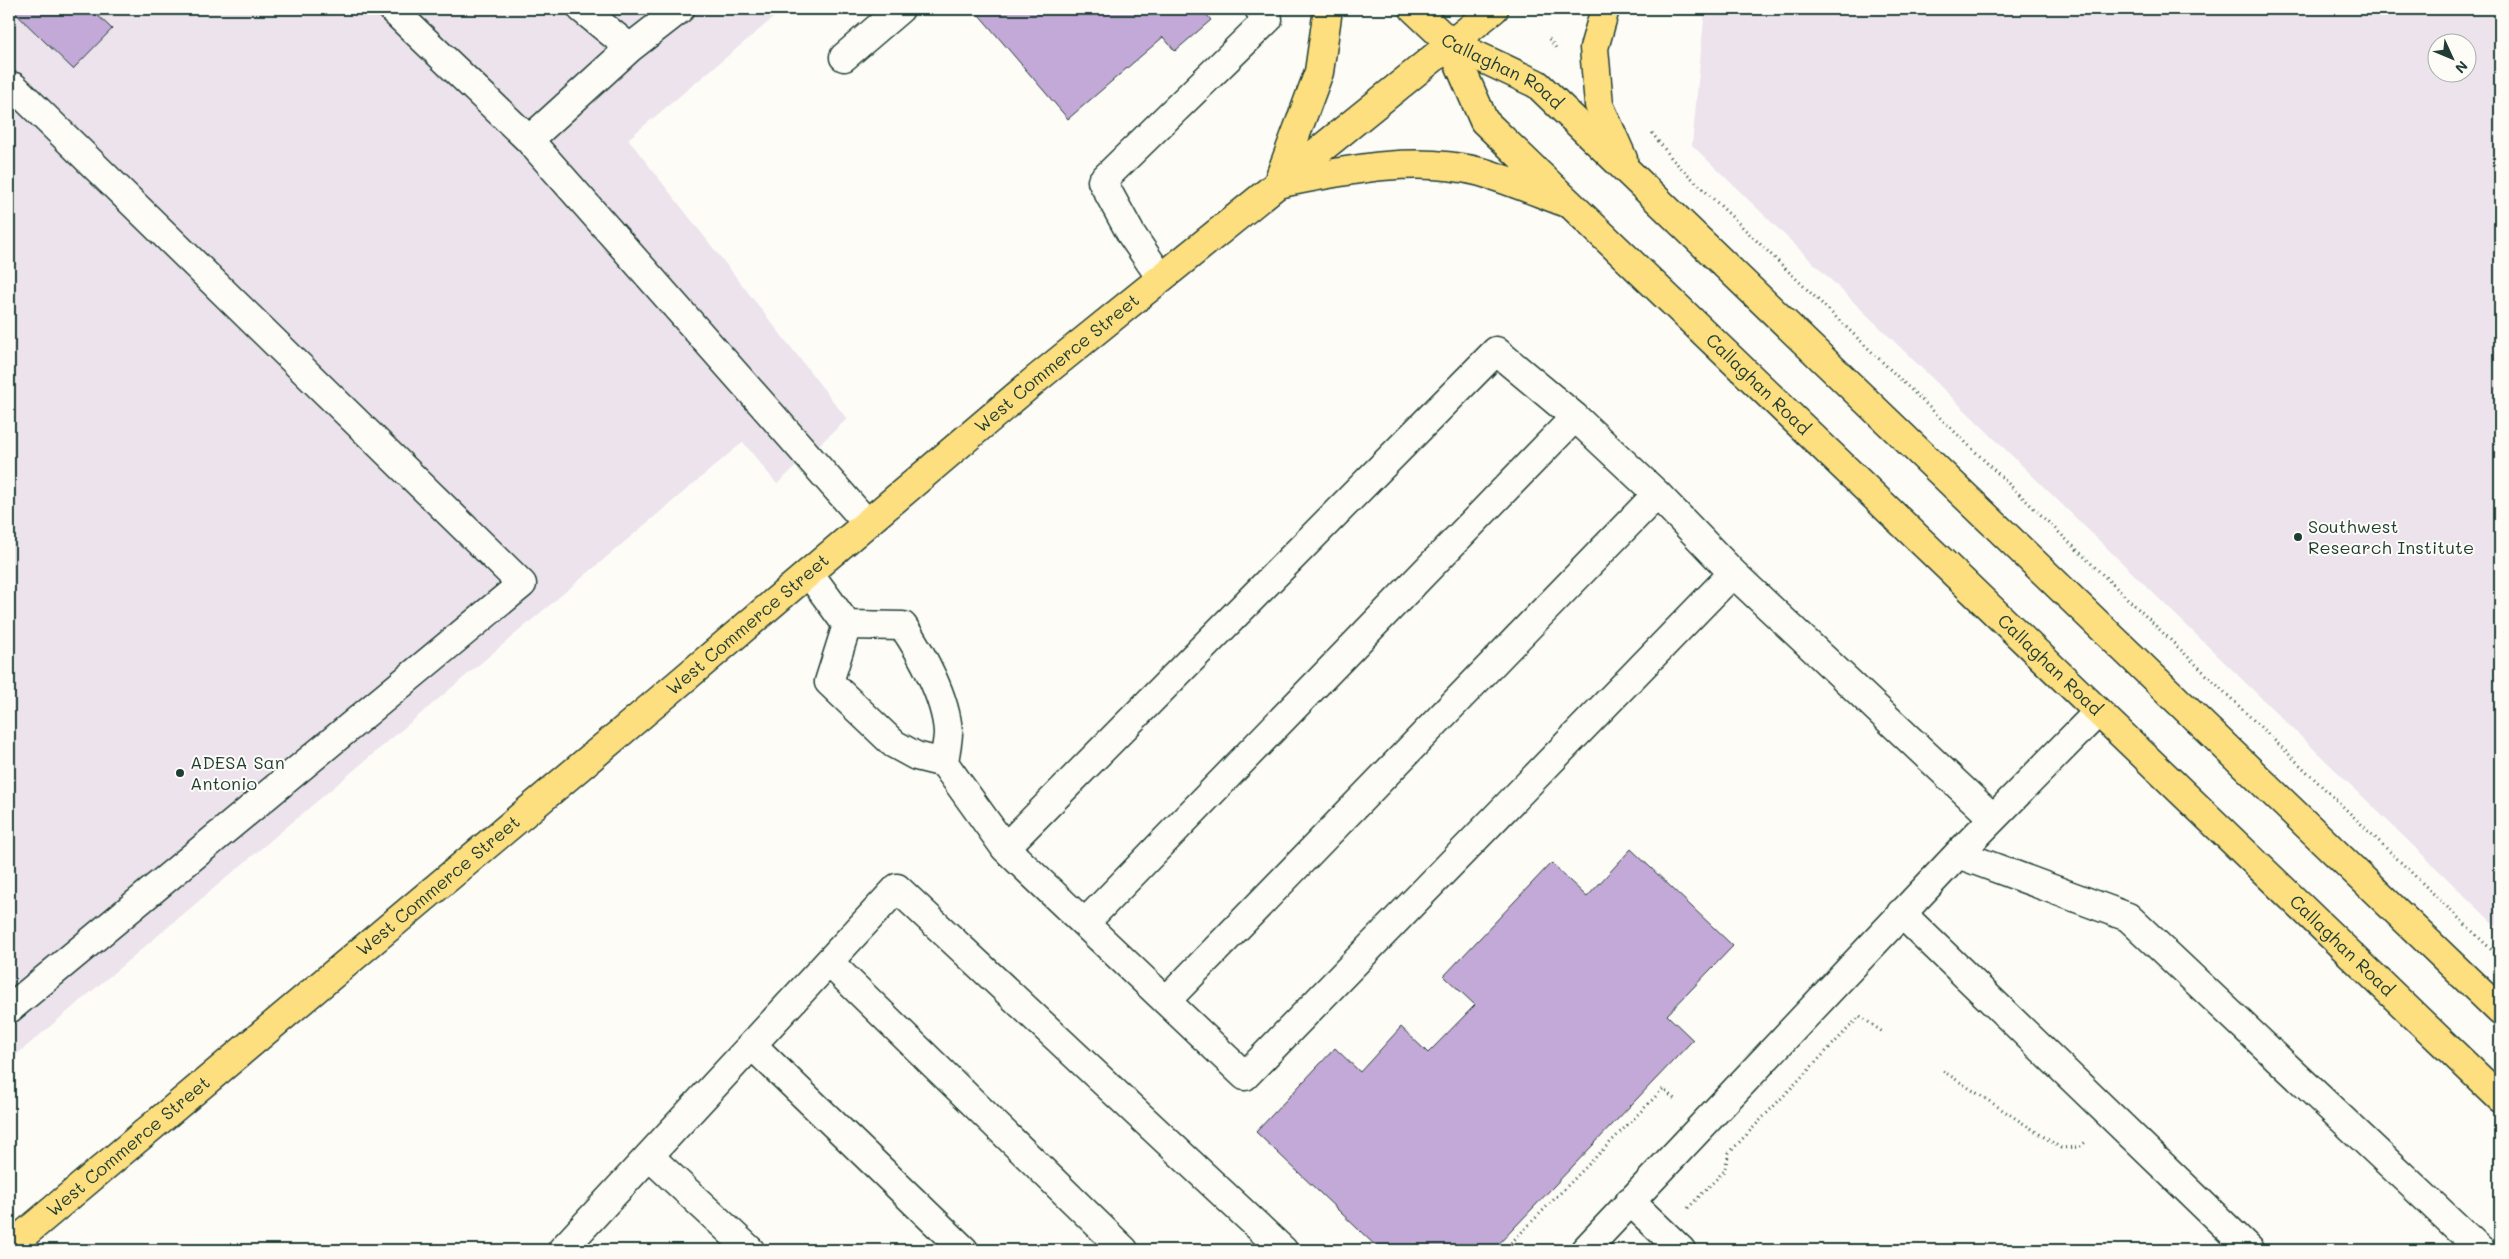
<svg xmlns="http://www.w3.org/2000/svg" width="2509" height="1259" font-family="Mali,sans-serif">
<rect width="100%" height="100%" fill="#fdfcf7"/>
<filter id="ink" filterUnits="userSpaceOnUse"><feTurbulence type="fractalNoise" baseFrequency=".02" numOctaves="2"/><feDisplacementMap in="SourceGraphic" scale="10" xChannelSelector="R" yChannelSelector="G"/><feConvolveMatrix kernelMatrix="1 2 1 2 8 2 1 2 1" color-interpolation-filters="sRGB"/></filter>
<g filter="url(#ink)">
<path fill="#ece3ed" fill-rule="evenodd" d="M 9,9 L 784,9 L 628,139 L 847,419 L 777,484 L 743,442 L 9,1061 Z
M 1705,9 L 2500,9 L 2500,930 L 1692,145 ZM 2436,42 L 2466,42 L 2466,72 L 2436,72 Z"/>
<path fill="#c3a9d7" stroke="#1f3d34" d="M 11,9 L 91,9 L 112,29 L 73,69 Z
M 974,9 L 1202,9 L 1211,20 L 1175,51 L 1163,37 L 1068,119 Z
M 1631,849 L 1733,946 L 1667,1015 L 1693,1040 L 1493,1250 L 1380,1250 L 1256,1132 L 1335,1048 L 1360,1072 L 1401,1027 L 1428,1053 L 1475,1005 L 1444,976 L 1551,863 L 1587,897 Z"/>
<g fill="none" stroke-linecap="round" stroke-linejoin="round">
<defs>
<path id="minor" d="M 392,9 L 529,140 L 630,48 L 680,9
M 582,9 L 630,48
M 844,57 L 900,9
M 9,90 L 14,87 L 522,584 L 9,1009
M 529,140 L 867,523
M 1161,278 L 1131,234 L 1102,181 L 1268,19 L 1259,9
M 809,573 L 847,625
M 1733,573 L 1245,1076 L 1005,848 L 1496,351 L 1575,417 L 1657,494 L 1733,573 L 1993,818
M 847,625 L 903,626 C 922,654 946,698 948,732 C 948,742 945,753 944,763 L 916,756 L 894,744 L 829,682 Z
M 944,763 L 1005,848
M 1958,854 L 2128,917 L 2481,1250
M 1901,913 L 2250,1250
M 1085,923 L 1575,417
M 829,962 L 1124,1250
M 1166,1001 L 1657,494
M 752,1045 L 964,1250
M 649,1156 L 750,1250
M 1630,1201 L 1681,1250
M 562,1250 L 897,888 L 1283,1250
M 1585,1250 L 1958,854 L 2098,712"/>
<g id="major">
<path id="s1" d="M 1414,9 L 1450,43 L 1537,84 L 2500,1011"/>
<path d="M 1605,9 L 1594,48 L 1599,105 L 1623,159"/>
<path id="s2" d="M 1450,43 L 1484,121 L 2500,1098"/>
<path d="M 1278,182 L 1319,72 L 1328,9"/>
<path d="M 1282,183 C 1347,170 1415,155 1481,172 C 1509,180 1537,192 1564,202"/>
<path id="s3" d="M 9,1247 L 657,702 L 1034,381 L 1494,9"/>
</g>
</defs>
<use href="#minor" stroke="#1f3d34" stroke-width="31"/>
<use href="#major" stroke="#1f3d34" stroke-width="31"/>
<path stroke="#1f3d34" stroke-width="3" stroke-dasharray="1 4" stroke-linecap="butt" d="M 1549,39 L 1556,48
M 1652,133 L 1673,160 L 2500,958
M 1943,1071 L 2061,1148 L 2079,1147 L 2087,1141
M 1688,1208 L 1724,1171 L 1729,1153 L 1860,1016 L 1884,1033
M 1504,1250 L 1663,1089 L 1677,1101
M 1845,1250 L 1847,1247"/>
<use href="#minor" stroke="#fdfcf7" stroke-width="28"/>
<use href="#major" stroke="#fedf80" stroke-width="28"/>
</g>
</g>
<g fill="#1f3d34" stroke="#fdfcf7" stroke-width="2">
<circle cx="2298" cy="537" r="5"/>
<circle cx="180" cy="773" r="5"/>
</g>
<g text-anchor="middle" stroke-width="4" stroke-linejoin="round" paint-order="stroke">
<g font-size="18" fill="#1f3d34" stroke="#fdfcf7">
<text dy="6" stroke="none"><textPath href="#s1" startOffset="109">Callaghan Road</textPath></text>
<text dy="6" stroke="none"><textPath href="#s3" startOffset="1371">West Commerce Street</textPath></text>
<text dy="6" stroke="none"><textPath href="#s2" startOffset="465">Callaghan Road</textPath></text>
<text dy="6" stroke="none"><textPath href="#s3" startOffset="966">West Commerce Street</textPath></text>
<text dy="6" stroke="none"><textPath href="#s2" startOffset="870">Callaghan Road</textPath></text>
<text dy="6" stroke="none"><textPath href="#s3" startOffset="561">West Commerce Street</textPath></text>
<text dy="6" stroke="none"><textPath href="#s2" startOffset="1275">Callaghan Road</textPath></text>
<text dy="6" stroke="none"><textPath href="#s3" startOffset="156">West Commerce Street</textPath></text>
</g>
<g font-size="18" fill="#1f3d34" stroke="#fdfcf7" text-anchor="start">
<text x="2308" y="533">Southwest<tspan x="2308" dy="21">Research Institute</tspan></text>
<text x="190" y="769">ADESA San<tspan x="190" dy="21">Antonio</tspan></text>
</g>
</g>
<rect width="2509" height="1259" fill="none" stroke="#fdfcf7" stroke-width="30"/>
<rect x="15" y="15" width="2479" height="1229" fill="none" stroke="#1f3d34" stroke-width="2" filter="url(#ink)"/>
<g transform="translate(2452 58) rotate(134)"><circle r="24" fill="#fdfcf7" stroke="#a4b0a9"/>
<path d="M0-4L9 19L0 12L-9 19Z" fill="#1f3d34"/>
<text y="-8" font-size="14" font-weight="bold" text-anchor="middle" fill="#1f3d34">N</text>
</g>
</svg>
